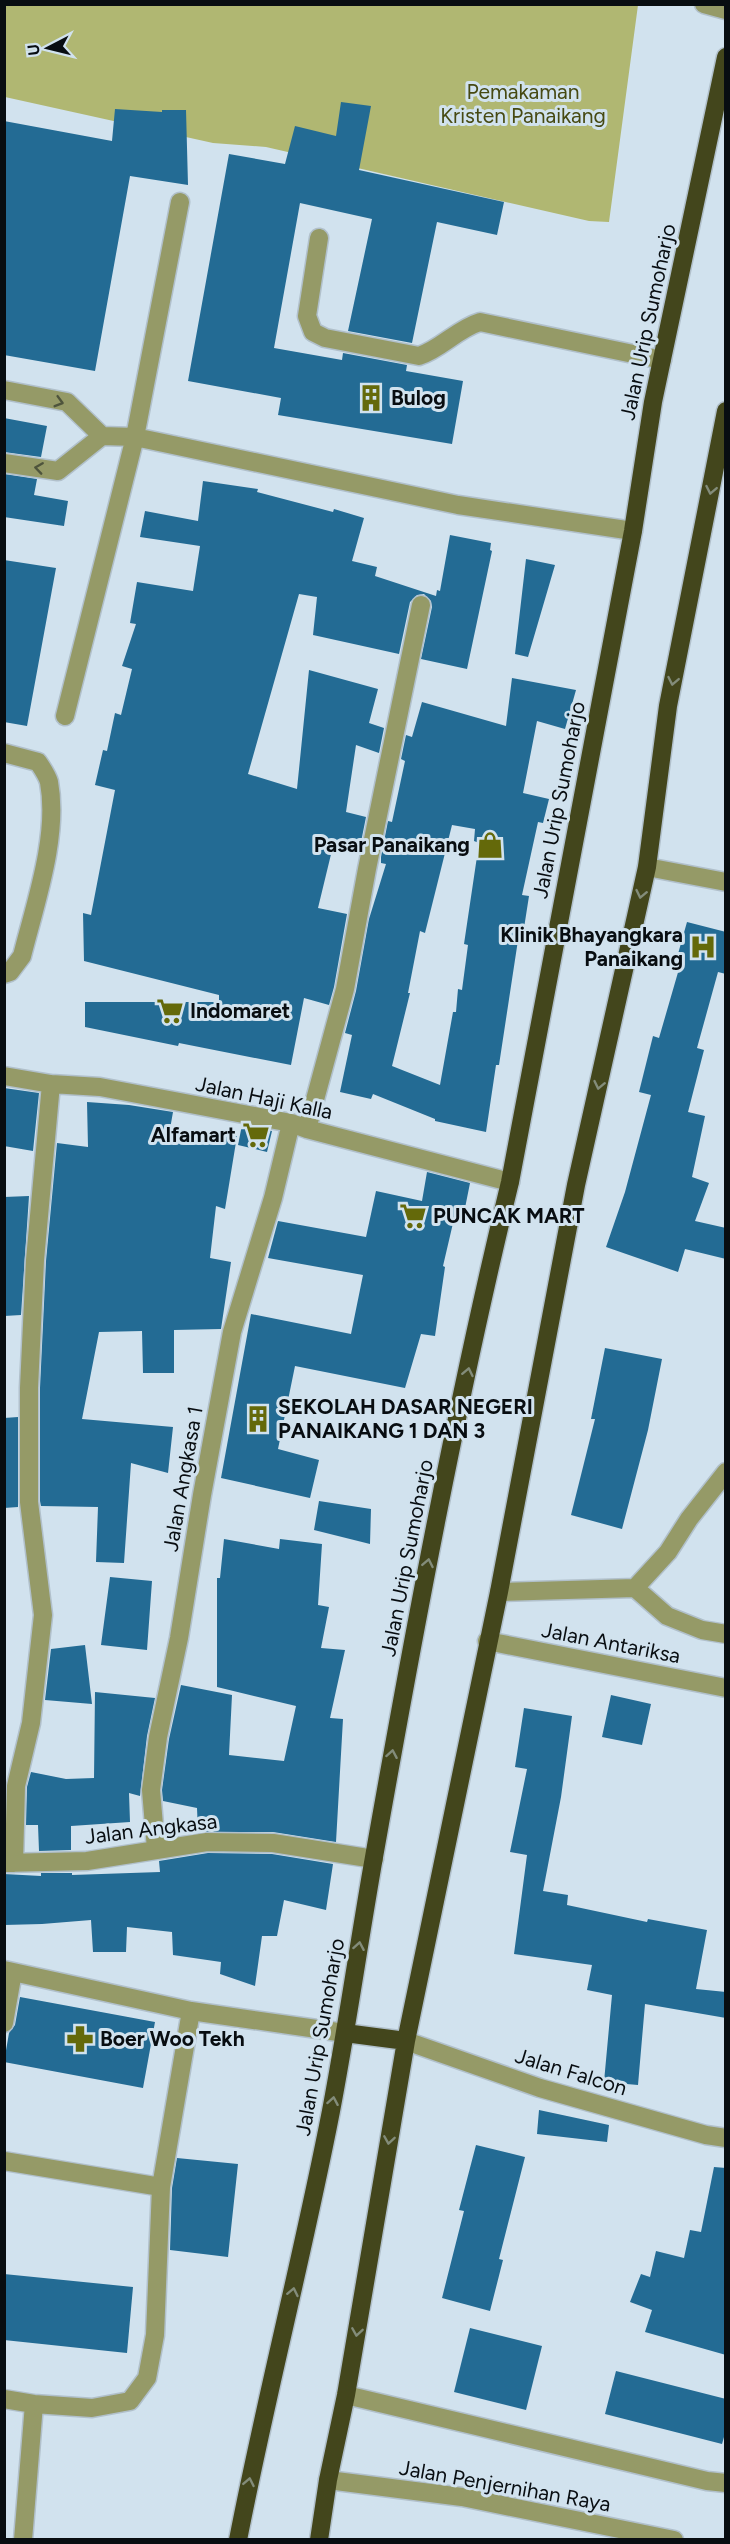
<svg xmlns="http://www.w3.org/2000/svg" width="730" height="2544" font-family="Figtree,sans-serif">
<rect width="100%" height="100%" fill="#d1e2ee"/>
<path fill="#b0b772" d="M 5,5 L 638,5 L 609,222 L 589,221 L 266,147 L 213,143 L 5,97 Z"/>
<path fill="#236b94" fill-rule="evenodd" d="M 341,102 L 371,106 L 359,170 L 504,202 L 497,235 L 437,222 L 412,343 L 348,331 L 372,219 L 300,203 L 274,348 L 342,360 L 343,353 L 407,365 L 406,371 L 463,381 L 452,444 L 278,415 L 281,398 L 188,381 L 229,154 L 285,164 L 295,126 L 336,136 Z
M 115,109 L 162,112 L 162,110 L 186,110 L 188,185 L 130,176 L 95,371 L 4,355 L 4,121 L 112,141 Z
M 4,418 L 47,426 L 41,457 L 4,452 Z
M 4,474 L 37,479 L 34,495 L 68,501 L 64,526 L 4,517 Z
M 203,481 L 258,489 L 257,492 L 333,512 L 334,509 L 364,518 L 352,561 L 377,567 L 375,576 L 436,596 L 437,590 L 440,591 L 450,535 L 491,543 L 490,550 L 492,551 L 467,669 L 421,659 L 432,607 L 431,601 L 424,594 L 417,595 L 410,602 L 399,654 L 313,635 L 317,597 L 299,594 L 248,774 L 297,789 L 309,670 L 378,689 L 369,723 L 384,728 L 379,753 L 356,745 L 346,812 L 366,817 L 359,852 L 333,846 L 318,908 L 347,914 L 334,987 L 329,1005 L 304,998 L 291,1065 L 179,1043 L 178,1046 L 85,1027 L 85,1002 L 219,1002 L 219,995 L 84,961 L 83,913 L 91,915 L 115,790 L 95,785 L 103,750 L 107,751 L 115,713 L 121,715 L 132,669 L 122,666 L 136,624 L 130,623 L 137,582 L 193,591 L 200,546 L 140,537 L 145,511 L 198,521 Z
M 526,559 L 555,565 L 528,657 L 515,654 Z
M 4,560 L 56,568 L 27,726 L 4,722 Z
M 512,678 L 576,690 L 565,729 L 537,721 L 523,793 L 549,799 L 543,823 L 538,822 L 522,895 L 529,896 L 524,928 L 520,927 L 499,1065 L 496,1065 L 486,1132 L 435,1121 L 435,1119 L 373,1094 L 371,1099 L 340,1092 L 352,1035 L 345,1033 L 356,991 L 369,919 L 386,864 L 381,863 L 381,857 L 388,821 L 392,822 L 405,761 L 401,759 L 406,735 L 412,737 L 422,702 L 506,726 ZM 452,825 L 475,829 L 474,841 L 479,843 L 464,944 L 468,945 L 462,990 L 458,989 L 456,1012 L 453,1012 L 440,1085 L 392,1066 L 410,993 L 408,993 L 420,931 L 425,933 Z
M 687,922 L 726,932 L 726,974 L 718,972 L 697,1048 L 704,1050 L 688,1112 L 705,1116 L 692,1177 L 709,1183 L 695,1221 L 726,1228 L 726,1259 L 685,1249 L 678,1272 L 606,1247 L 625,1192 L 651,1095 L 639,1092 L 653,1036 L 659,1038 L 681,962 L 676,961 Z
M 4,1088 L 39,1093 L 33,1151 L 4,1146 Z
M 87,1102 L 129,1105 L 173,1112 L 170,1129 L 237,1136 L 225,1209 L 216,1206 L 210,1258 L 231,1262 L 221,1329 L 174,1330 L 174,1373 L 143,1373 L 142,1331 L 99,1332 L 82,1419 L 173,1427 L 168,1473 L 131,1463 L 124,1563 L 96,1562 L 98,1507 L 41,1506 L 40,1501 L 40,1388 L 46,1261 L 57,1143 L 88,1147 Z
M 242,1125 L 272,1131 L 267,1152 L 238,1145 Z
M 427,1172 L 470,1183 L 465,1208 L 457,1206 L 443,1266 L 445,1267 L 435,1336 L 421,1334 L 405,1388 L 295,1366 L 278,1449 L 319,1460 L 310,1498 L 221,1478 L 251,1314 L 351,1334 L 363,1275 L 268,1258 L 278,1221 L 366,1237 L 376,1191 L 422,1201 Z
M 29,1196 L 21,1315 L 4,1316 L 4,1197 Z
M 605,1348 L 662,1359 L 648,1430 L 622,1529 L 571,1515 L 595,1419 L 591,1419 Z
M 18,1417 L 18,1507 L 4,1508 L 4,1418 Z
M 319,1501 L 371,1509 L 370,1544 L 314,1530 Z
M 224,1539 L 279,1549 L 280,1539 L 322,1544 L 318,1605 L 329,1607 L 321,1648 L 345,1650 L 330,1718 L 343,1719 L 336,1842 L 273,1832 L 198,1832 L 197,1808 L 163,1801 L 162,1790 L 169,1739 L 181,1685 L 232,1695 L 229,1755 L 284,1761 L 296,1706 L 217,1687 L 217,1578 L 220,1578 Z
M 110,1577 L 152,1581 L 147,1650 L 101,1645 Z
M 85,1645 L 92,1704 L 45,1700 L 51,1649 Z
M 95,1692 L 155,1698 L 147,1736 L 140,1796 L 129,1793 L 130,1822 L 71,1826 L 71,1850 L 39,1851 L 38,1825 L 26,1825 L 27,1787 L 31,1772 L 66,1779 L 94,1778 Z
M 611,1695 L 651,1704 L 642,1745 L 602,1737 Z
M 524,1708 L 572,1716 L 561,1797 L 543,1891 L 568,1895 L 567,1905 L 647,1922 L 648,1919 L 707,1930 L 696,1989 L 726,1992 L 726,2018 L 645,2004 L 638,2085 L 604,2082 L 612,1995 L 587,1990 L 592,1965 L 514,1954 L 527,1855 L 510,1852 L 527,1769 L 515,1767 Z
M 208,1853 L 272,1854 L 333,1864 L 326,1910 L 284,1900 L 277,1936 L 262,1936 L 255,1986 L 220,1974 L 221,1962 L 173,1955 L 172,1932 L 127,1927 L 126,1952 L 93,1952 L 91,1920 L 42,1924 L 4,1925 L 4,1874 L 41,1876 L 41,1873 L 72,1873 L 72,1875 L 160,1872 L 159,1861 Z
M 20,1997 L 155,2022 L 143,2088 L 4,2062 L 9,2033 L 15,2025 Z
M 539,2110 L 609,2125 L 607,2142 L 537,2134 Z
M 476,2145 L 525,2157 L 499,2259 L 503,2260 L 490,2311 L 442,2298 L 464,2211 L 459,2210 Z
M 177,2158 L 238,2164 L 228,2257 L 170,2250 L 172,2188 Z
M 714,2167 L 726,2168 L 726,2355 L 645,2332 L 652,2310 L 630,2302 L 641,2274 L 650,2277 L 656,2251 L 684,2258 L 690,2230 L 701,2232 Z
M 4,2274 L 133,2287 L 127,2353 L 4,2340 Z
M 470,2328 L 542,2346 L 526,2410 L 454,2392 Z
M 616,2371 L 726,2399 L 726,2430 L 722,2444 L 605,2414 Z"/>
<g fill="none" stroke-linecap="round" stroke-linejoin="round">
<defs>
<path id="lane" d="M 704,4 L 726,10
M 4,390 L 67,402 L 102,436 L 135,437 L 458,505 L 633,531
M 4,463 L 58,471 L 102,436
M 65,716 L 135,437 L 180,202
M 4,753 L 38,762 C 42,768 47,775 49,782 C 59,836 35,904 22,956 L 10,972 L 4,974
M 4,1970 L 191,2011 L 345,2033
M 4,2023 L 13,1972
M 4,2161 L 161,2187
M 4,2399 L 34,2404 L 92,2408 L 130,2401 L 147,2378 L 155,2335 L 161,2187 L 191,2011
M 23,2540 L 34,2404"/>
<path id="street" d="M 319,238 L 307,316 L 313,332 L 325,338 L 419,356 C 441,349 457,329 480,322 L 662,360
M 647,867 L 726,882
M 4,1076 L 51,1084 L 100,1087 L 291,1123 L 307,1129 L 510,1182
M 307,1129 L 345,989 L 367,869 L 421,605
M 635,1588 L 667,1616 L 702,1630 L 726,1634
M 499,1592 L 635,1588 L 668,1552 L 689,1519 L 726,1472
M 487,1641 L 726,1688
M 156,1849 L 151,1790 L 158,1737 L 179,1638 L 202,1495 L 232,1332 L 273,1198 L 291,1123
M 4,1863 L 87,1861 L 207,1842 L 273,1843 L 374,1859
M 14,1863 L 16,1786 L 31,1723 L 43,1615 L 29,1502 L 29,1388 L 35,1260 L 51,1084
M 406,2041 L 540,2088 L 706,2135 L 726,2138
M 346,2395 L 707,2481 L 726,2483
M 328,2480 L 462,2497 L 674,2540"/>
<path id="highway" d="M 345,2033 L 406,2041
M 238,2540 C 266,2396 303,2255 331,2111 C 347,2027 359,1942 374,1857 C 414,1631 456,1405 510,1182 L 633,531 L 653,402 L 726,57
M 319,2540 L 328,2480 L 346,2395 L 406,2041 L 499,1592 L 576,1185 L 647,867 L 668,706 L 726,411"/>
</defs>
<use href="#lane" stroke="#b1c0cb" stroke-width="21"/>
<use href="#street" stroke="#b1c0cb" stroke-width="21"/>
<use href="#highway" stroke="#b1c0cb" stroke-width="21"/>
<use href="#lane" stroke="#959a67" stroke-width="18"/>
<use href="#street" stroke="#959a67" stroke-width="18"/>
<use href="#highway" stroke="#43461c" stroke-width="18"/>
</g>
<defs><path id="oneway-chevron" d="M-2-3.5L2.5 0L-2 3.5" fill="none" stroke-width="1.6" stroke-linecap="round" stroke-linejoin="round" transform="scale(1.5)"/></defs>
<g stroke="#4e543c">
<use href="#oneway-chevron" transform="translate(59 402) rotate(16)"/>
<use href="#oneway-chevron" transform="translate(39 468) rotate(-172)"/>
</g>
<g stroke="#838c7a">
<use href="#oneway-chevron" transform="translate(711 490) rotate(101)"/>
<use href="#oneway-chevron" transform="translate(673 681) rotate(101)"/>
<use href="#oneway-chevron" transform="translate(641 894) rotate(102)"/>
<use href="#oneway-chevron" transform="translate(599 1085) rotate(102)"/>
<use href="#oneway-chevron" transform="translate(468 1372) rotate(-78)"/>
<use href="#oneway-chevron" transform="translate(428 1563) rotate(-79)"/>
<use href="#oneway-chevron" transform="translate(392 1754) rotate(-80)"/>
<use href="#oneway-chevron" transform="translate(359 1946) rotate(-80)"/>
<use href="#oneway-chevron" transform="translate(333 2101) rotate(-80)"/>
<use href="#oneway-chevron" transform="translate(389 2140) rotate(99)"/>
<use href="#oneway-chevron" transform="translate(293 2292) rotate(-78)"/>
<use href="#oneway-chevron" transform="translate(357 2332) rotate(99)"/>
<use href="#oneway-chevron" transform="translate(249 2482) rotate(-79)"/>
</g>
<defs>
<symbol id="building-bare" viewBox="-9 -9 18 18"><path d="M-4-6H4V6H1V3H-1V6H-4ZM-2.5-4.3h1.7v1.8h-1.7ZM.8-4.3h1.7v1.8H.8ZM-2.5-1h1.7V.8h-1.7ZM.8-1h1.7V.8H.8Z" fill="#64690a" stroke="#d1e2ee" stroke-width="2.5" paint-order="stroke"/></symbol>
<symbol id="shop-bare" viewBox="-9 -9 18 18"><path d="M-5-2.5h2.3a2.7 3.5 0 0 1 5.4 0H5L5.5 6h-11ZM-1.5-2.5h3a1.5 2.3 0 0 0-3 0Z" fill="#64690a" stroke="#d1e2ee" stroke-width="2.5" paint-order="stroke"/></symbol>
<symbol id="hospital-bare" viewBox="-9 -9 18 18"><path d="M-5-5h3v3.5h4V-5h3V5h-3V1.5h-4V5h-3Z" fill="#64690a" stroke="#d1e2ee" stroke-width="2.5" paint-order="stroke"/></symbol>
<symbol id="supermarket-bare" viewBox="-9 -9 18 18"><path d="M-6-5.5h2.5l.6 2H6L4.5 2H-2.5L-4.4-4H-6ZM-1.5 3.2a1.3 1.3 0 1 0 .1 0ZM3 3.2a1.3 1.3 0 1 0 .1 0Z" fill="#64690a" stroke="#d1e2ee" stroke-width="2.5" paint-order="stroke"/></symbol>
<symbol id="pharmacy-bare" viewBox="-9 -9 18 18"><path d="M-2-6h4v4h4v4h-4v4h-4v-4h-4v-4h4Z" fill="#64690a" stroke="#d1e2ee" stroke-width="2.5" paint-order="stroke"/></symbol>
</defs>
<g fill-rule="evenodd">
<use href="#building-bare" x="352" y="379" width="38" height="38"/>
<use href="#shop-bare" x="471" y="826" width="38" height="38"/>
<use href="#hospital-bare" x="684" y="928" width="38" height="38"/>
<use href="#supermarket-bare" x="151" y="992" width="38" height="38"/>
<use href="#supermarket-bare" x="237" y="1116" width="38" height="38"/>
<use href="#supermarket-bare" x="394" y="1197" width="38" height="38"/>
<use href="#building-bare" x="239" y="1400" width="38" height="38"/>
<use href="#pharmacy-bare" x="61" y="2020" width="38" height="38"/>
</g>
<g text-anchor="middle" stroke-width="6" stroke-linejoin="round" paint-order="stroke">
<g font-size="21" fill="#464912" stroke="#d1e2ee">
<text x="523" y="99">Pemakaman<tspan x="523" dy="24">Kristen Panaikang</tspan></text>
</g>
<g font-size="21" fill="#080d11" stroke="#d1e2ee">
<text transform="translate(648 322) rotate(-78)" y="7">Jalan Urip Sumoharjo</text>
<text transform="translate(559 800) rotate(-79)" y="7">Jalan Urip Sumoharjo</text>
<text transform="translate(264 1098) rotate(12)" y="7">Jalan Haji Kalla</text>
<text transform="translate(183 1479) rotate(-80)" y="7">Jalan Angkasa 1</text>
<text transform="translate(407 1558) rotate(-79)" y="7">Jalan Urip Sumoharjo</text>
<text transform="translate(611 1643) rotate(11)" y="7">Jalan Antariksa</text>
<text transform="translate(151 1829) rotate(-7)" y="7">Jalan Angkasa</text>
<text transform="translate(320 2037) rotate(-80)" y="7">Jalan Urip Sumoharjo</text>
<text transform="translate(571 2072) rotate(17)" y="7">Jalan Falcon</text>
<text transform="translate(505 2486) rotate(10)" y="7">Jalan Penjernihan Raya</text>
</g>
<g font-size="21" font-weight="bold" fill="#080d11" stroke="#d1e2ee" text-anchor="start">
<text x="391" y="405">Bulog</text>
<text x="470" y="852" text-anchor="end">Pasar Panaikang</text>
<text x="683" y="942" text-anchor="end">Klinik Bhayangkara<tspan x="683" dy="24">Panaikang</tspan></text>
<text x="190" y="1018">Indomaret</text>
<text x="236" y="1142" text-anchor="end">Alfamart</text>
<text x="433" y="1223">PUNCAK MART</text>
<text x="278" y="1414">SEKOLAH DASAR NEGERI<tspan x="278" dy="24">PANAIKANG 1 DAN 3</tspan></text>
<text x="100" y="2046">Boer Woo Tekh</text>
</g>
</g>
<rect width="730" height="2544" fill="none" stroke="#080d11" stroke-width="12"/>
<g transform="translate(48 48) rotate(263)" stroke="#d1e2ee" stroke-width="4.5" paint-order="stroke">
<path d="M0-4.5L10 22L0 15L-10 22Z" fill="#080d11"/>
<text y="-9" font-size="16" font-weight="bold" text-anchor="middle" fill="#080d11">U</text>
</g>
</svg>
